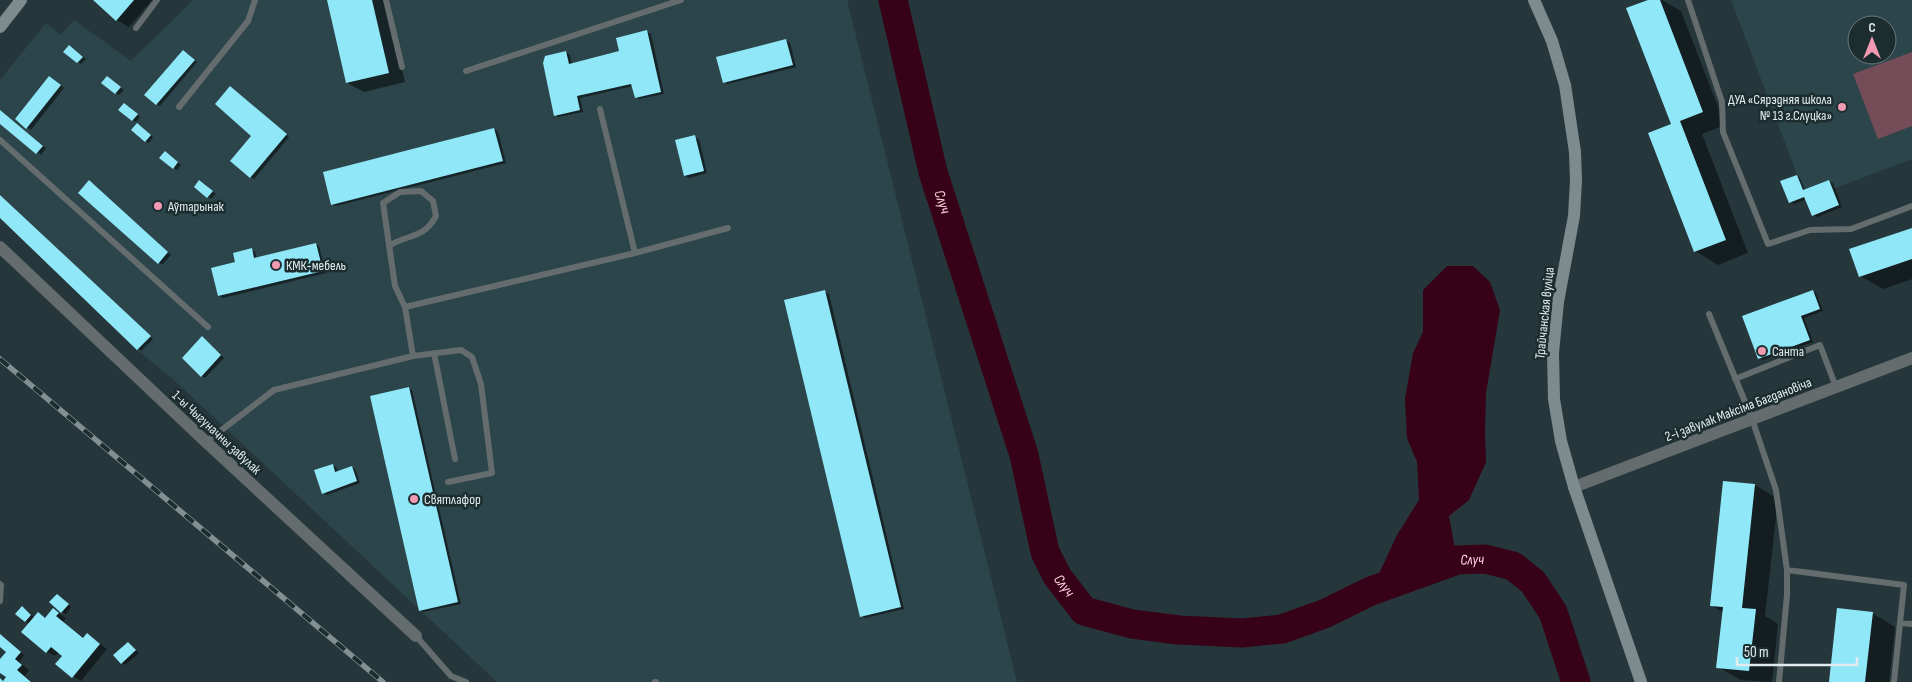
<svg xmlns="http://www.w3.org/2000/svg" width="1912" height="682" font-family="'Sofia Sans Condensed',sans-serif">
<rect width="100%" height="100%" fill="#26373b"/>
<path fill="#2c454a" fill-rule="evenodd" d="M 193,0 L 847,0 L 1017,682 L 497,682 L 174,380 L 137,350 L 0,218 L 0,80 L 46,23 L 60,35 L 74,20 L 131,61 Z
M 1731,0 L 1912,0 L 1912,159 L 1833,189 L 1829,180 L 1803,190 ZM 1857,25 L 1887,25 L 1887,55 L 1857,55 Z"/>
<path fill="#754d58" d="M 1912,52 L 1912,126 L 1878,139 L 1853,74 Z"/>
<path fill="#370117" d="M 1447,266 L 1473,266 L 1490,282 L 1500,310 L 1486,393 L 1485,431 L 1486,462 L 1469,500 L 1449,516 L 1457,560 L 1371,591 L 1397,535 L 1419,500 L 1417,462 L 1407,438 L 1405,399 L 1413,353 L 1423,332 L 1423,290 Z"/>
<path fill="#0007" d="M 94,0 L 152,0 L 129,27 L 117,20 Z
M 328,0 L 386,0 L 405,82 L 364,92 L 347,83 Z
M 1652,0 L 1662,0 L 1681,11 L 1725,125 L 1702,134 L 1748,253 L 1718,265 L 1695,251 Z
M 647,32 L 651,34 L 664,94 L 639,99 L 636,97 L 633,86 L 580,98 L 583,112 L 558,117 L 555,115 L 566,52 L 570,55 L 572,64 L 621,52 Z
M 786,40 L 790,43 L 796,67 L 727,84 L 724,82 Z
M 73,49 L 86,59 L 81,64 L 78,62 Z
M 187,53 L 197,62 L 160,106 L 156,104 Z
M 53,79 L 64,88 L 31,130 L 16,119 Z
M 111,80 L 124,90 L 119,95 L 116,93 Z
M 234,90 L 289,137 L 254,179 L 250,177 L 253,135 Z
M 128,106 L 140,117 L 136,122 L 132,120 Z
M 0,111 L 46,148 L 41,155 L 0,123 Z
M 141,127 L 153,137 L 149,143 L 145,141 Z
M 494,129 L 498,132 L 506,163 L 336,206 L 332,204 Z
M 695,137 L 699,139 L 707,173 L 689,178 L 685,176 Z
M 169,154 L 181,165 L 177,170 L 173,168 Z
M 1797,176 L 1800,178 L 1805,190 L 1829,181 L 1833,183 L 1842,207 L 1817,217 L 1813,215 L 1807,199 L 1794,204 L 1790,202 Z
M 203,183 L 216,194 L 211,199 L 208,197 Z
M 93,184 L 171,255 L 162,265 L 80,193 Z
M 0,195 L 153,339 L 141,351 L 0,216 Z
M 1912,229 L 1912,279 L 1883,289 L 1860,276 Z
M 316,244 L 319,246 L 326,273 L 223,298 L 219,296 L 237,263 L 252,250 L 255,252 L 257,258 Z
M 1813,291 L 1816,293 L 1823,311 L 1804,318 L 1813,342 L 1763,360 L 1759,358 Z
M 825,292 L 829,294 L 904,609 L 865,618 L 862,616 Z
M 205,340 L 224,358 L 205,378 L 201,376 Z
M 408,388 L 412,390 L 461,604 L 423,612 L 420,610 Z
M 332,465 L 336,467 L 338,472 L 352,467 L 355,469 L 360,483 L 327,495 L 323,493 Z
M 1755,485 L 1778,499 L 1765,616 L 1778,624 L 1772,682 L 1741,680 L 1718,667 L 1724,613 L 1711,605 Z
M 61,598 L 71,607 L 66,614 L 62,612 Z
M 26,610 L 35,618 L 46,619 L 53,610 L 66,618 L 63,622 L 84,638 L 87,635 L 107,649 L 81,681 L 73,676 L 63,655 L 59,652 L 55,656 L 47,652 L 23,632 L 30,624 L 25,621 Z
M 1872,613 L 1895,627 L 1889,682 L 1831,682 Z
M 0,636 L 24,655 L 19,662 L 29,670 L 25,676 L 32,682 L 0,682 L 0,678 L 4,681 L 7,677 L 0,671 L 0,661 L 11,656 L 0,645 Z
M 129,643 L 139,653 L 125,665 L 122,663 Z"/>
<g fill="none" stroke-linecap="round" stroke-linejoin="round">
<path stroke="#370117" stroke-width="29" id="s1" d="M 893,0 L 933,172 L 1024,455 L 1045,552 L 1057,576 L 1084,611 L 1132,624 L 1179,630 L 1242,633 L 1282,629 L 1324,614 L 1371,591 L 1457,560 L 1485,559 L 1513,566 L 1533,582 L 1553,612 L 1576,682"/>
</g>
<path fill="#90e7f8" d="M 93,0 L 134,0 L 116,21 Z
M 327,0 L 372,0 L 389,73 L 346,83 Z
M 1648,0 L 1660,0 L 1703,112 L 1680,121 L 1726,240 L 1694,252 L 1648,133 L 1671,124 L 1626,8 Z
M 647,30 L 661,92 L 635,98 L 631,84 L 577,96 L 580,110 L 554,116 L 543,63 L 545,56 L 566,51 L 569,64 L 619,51 L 616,38 Z
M 786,39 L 793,65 L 723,83 L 716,57 Z
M 69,45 L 83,57 L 77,63 L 63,52 Z
M 183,50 L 195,60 L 156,105 L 144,95 Z
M 49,76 L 61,85 L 26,129 L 15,119 Z
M 107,76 L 121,87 L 115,94 L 101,83 Z
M 230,86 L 287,134 L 250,178 L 230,161 L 251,136 L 215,104 Z
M 124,103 L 138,114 L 132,121 L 118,110 Z
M 0,110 L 43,146 L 36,154 L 0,124 Z
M 137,123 L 151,135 L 145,142 L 131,130 Z
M 494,128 L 503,161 L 331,205 L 323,172 Z
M 695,135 L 704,171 L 684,176 L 675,140 Z
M 165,151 L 178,162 L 173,169 L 159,158 Z
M 1797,175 L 1803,190 L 1829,180 L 1839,205 L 1812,216 L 1804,197 L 1789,203 L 1780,181 Z
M 89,180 L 168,252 L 158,264 L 78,193 Z
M 199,180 L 213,191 L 207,198 L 194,187 Z
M 0,195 L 151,336 L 137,350 L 0,218 Z
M 1912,228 L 1912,259 L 1859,277 L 1849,249 Z
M 316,243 L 323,271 L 218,296 L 211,268 L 235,262 L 233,253 L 252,248 L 254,258 Z
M 825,290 L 901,607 L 860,617 L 784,300 Z
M 1813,290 L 1820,309 L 1801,316 L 1810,340 L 1758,359 L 1742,316 Z
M 202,336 L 221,355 L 201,377 L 182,358 Z
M 409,387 L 458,602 L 419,611 L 370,396 Z
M 333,464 L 335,472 L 352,466 L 357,481 L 322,494 L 314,470 Z
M 1723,481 L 1755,484 L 1742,608 L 1756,609 L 1749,671 L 1716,668 L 1723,607 L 1710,606 Z
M 57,594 L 69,604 L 61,613 L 49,602 Z
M 22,606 L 31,615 L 25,622 L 15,614 Z
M 53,608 L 59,613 L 56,616 L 83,638 L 87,633 L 100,644 L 72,678 L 55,664 L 62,656 L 51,647 L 46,653 L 21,632 L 38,612 L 45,618 Z
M 1837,608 L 1873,612 L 1865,682 L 1829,682 Z
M 0,634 L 21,652 L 15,659 L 22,665 L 17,670 L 31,682 L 0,682 L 0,678 L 3,681 L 6,677 L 0,673 L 0,659 L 6,652 L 0,647 Z
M 128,642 L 136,650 L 121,664 L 113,655 Z"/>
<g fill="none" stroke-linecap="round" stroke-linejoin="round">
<path stroke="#646c6e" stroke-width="6" d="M 386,0 L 402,67
M 1688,0 L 1722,102 L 1723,132 L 1768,244 L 1810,230 L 1851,229 L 1912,206
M 136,28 L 157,0
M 466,71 L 681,0
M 179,107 L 248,21 L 255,0
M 600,109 L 635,253
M 0,140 L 208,327
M 389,246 C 409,233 423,240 436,216 L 433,201 L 421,191 L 400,192 L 383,203 L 395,286 L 405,307
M 1709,314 L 1752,419 L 1776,490 L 1787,570 L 1787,595 L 1779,682
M 434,353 L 455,459
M 413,356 L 461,350 L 472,357 L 481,384 L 492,473 L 448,482
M 1735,379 L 1820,345 L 1836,387
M 206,442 L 274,390 L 413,356 L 405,307 L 635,253 L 728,228
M 1787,570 L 1904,585 L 1900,623
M 0,584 L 1,585 L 0,601
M 416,636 L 451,676 L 466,682
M 655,682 L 656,682
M 1894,682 L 1900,623 L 1912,624"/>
<path stroke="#646c6e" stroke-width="12" d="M 0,247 L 206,442 L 416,636
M 1574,487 L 1912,358"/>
<path stroke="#7e8b8e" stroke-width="12" d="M 1534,0 L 1552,41 L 1565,85 L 1575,152 L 1576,181 L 1574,216 L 1558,302 L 1553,353 L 1554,399 L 1561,441 L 1574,487 L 1641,682
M 0,27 L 21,0"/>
<defs>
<path id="rail" d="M 0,359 L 383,682"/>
</defs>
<use href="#rail" stroke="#829093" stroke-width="5.5"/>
<use href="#rail" stroke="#1c2d30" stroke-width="4" stroke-dasharray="11" stroke-linecap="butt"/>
</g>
<g fill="#f19ab2" stroke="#1c2d30" stroke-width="2">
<circle cx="1842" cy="107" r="5"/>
<circle cx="158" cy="206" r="5"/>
<circle cx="276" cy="265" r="5"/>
<circle cx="1762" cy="351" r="5"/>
<circle cx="414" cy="499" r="5"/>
</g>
<g text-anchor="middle" stroke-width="5" stroke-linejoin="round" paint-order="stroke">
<g font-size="14" fill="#e1ebee" stroke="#1c2d30" text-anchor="start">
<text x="1832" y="104" text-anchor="end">ДУА «Сярэдняя школа<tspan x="1832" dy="16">№ 13 г.Слуцка»</tspan></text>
<text x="168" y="211">Аўтарынак</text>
<text x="286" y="270">КМК-мебель</text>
<text x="1772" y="356">Санта</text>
<text x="424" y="504">Святлафор</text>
</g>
<g font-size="14" fill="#e1ebee" stroke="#1c2d30">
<text transform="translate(1544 313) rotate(-84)" y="5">Трайчанская вуліца</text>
<text transform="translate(1738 409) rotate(-21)" y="5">2-і завулак Максіма Багдановіча</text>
<text transform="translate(217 432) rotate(43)" y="5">1-ы Чыгуначны завулак</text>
</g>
<g font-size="15" font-style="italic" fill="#fdd5df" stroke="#1c2d30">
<text dy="5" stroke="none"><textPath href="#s1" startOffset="208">Случ</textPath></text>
<text dy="5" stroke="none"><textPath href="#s1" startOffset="1048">Случ</textPath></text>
<text dy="5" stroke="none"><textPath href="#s1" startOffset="612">Случ</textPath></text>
</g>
</g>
<g transform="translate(1872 40)"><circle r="24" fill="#1c2d30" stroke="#6b797c"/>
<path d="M0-4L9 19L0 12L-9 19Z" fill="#f19ab2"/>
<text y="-8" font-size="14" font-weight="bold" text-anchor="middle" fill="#e1ebee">С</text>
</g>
<path d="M1737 657v8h120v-8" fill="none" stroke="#e1ebee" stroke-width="2.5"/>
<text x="1744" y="657" font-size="15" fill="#e1ebee" stroke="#1c2d30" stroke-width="4" paint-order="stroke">50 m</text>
</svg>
